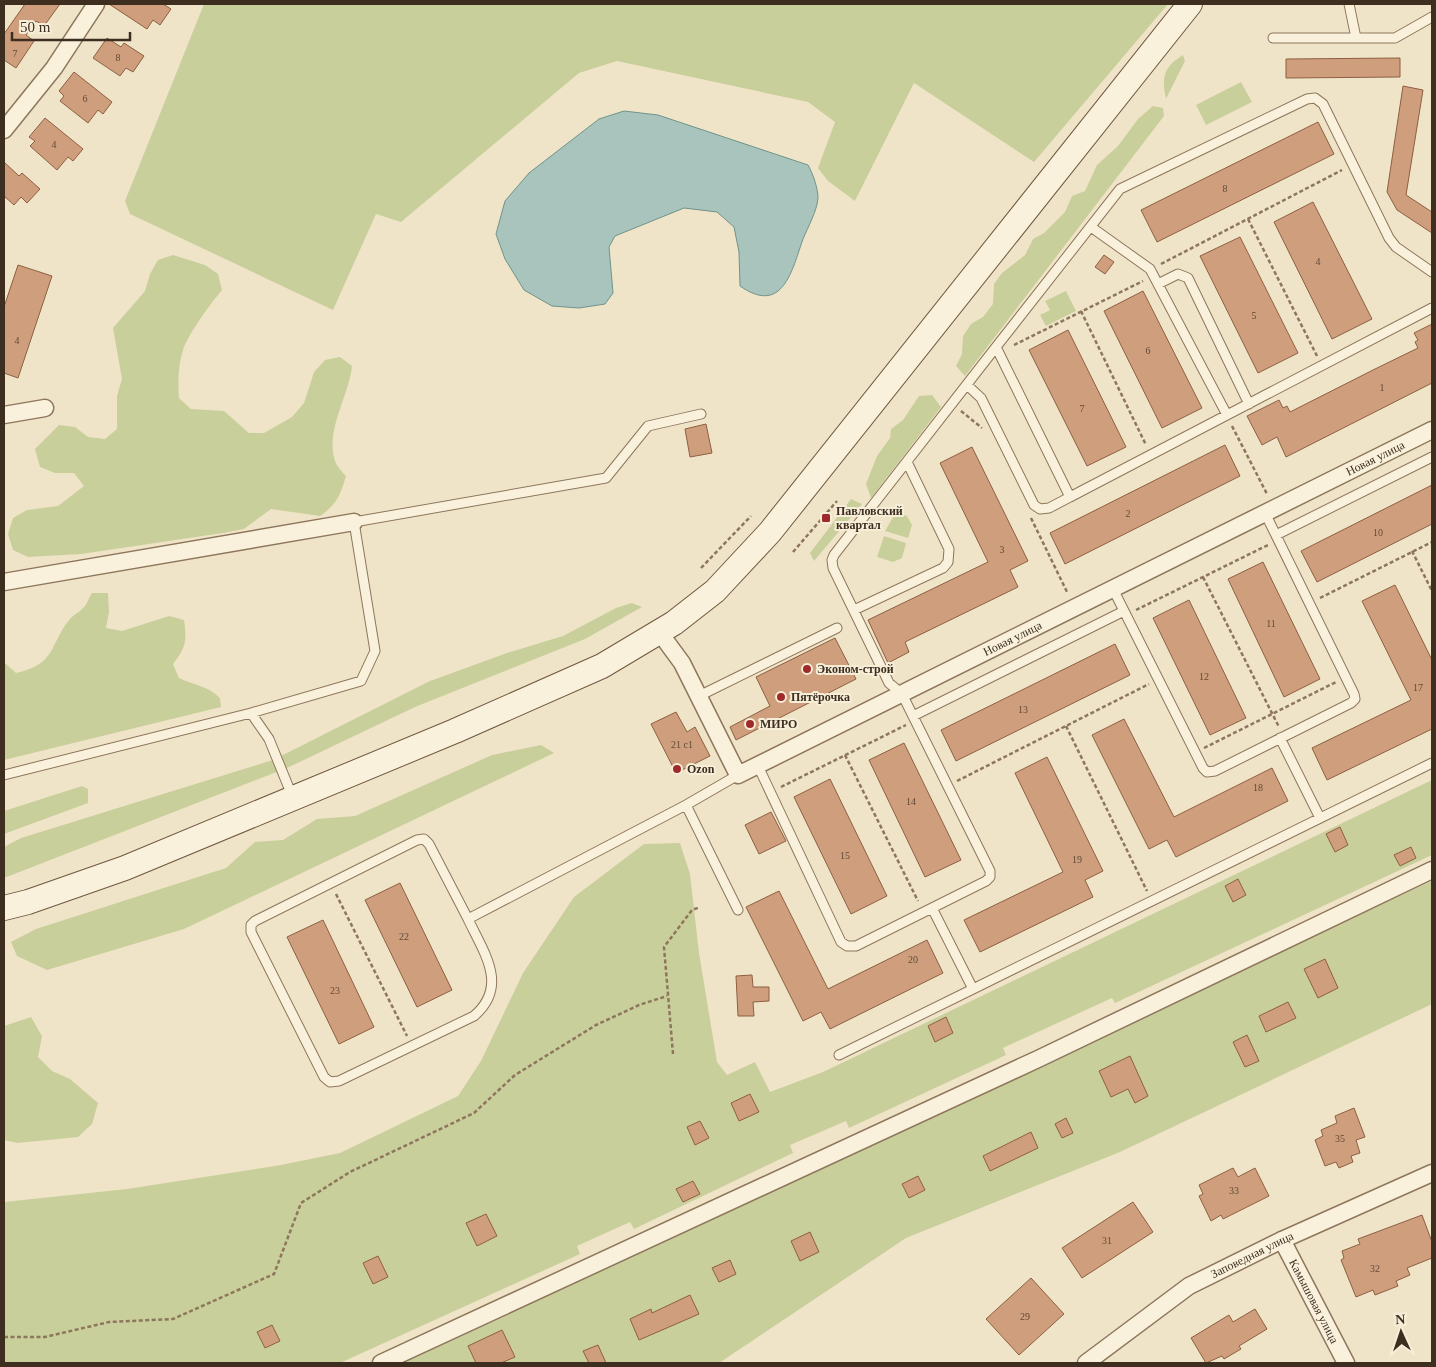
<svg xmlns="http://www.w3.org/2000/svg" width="1436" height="1367" font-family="Georgia,serif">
<rect width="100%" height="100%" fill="#f0e4c8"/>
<path fill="#c9cf9b" d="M 204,4 L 1168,4 L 1034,162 L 914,83 L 855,201 L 828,181 L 818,168 L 835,122 L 808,102 L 617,61 L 579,73 L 401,222 L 376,214 L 333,310 L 130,214 L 125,201 Z
M 1183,55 L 1185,61 L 1166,99 C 1161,76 1164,67 1183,55 Z
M 1241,82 L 1252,102 L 1206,125 L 1196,105 Z
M 1153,106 L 1163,108 L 1164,116 L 965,376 L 956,366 L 962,354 L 963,336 L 971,324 L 983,317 L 993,304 L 994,284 L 1002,273 L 1025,255 L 1033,239 L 1044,233 L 1065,212 L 1072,196 L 1085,191 L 1097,165 L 1118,146 L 1138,119 Z
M 173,255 L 205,265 L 218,274 L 222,290 C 211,303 188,334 183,350 C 178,365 178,382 179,398 L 191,409 L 224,411 L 249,433 L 264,433 L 292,417 L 304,403 L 314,372 L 325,360 L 340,357 L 352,366 C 349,396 325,430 335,461 C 337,466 342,472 346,476 C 340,496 337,504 320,516 L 271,509 L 244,529 L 223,533 L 81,554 L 28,557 L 13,550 L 8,534 L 13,518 L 27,510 L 58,506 L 84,486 L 74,473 L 55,473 L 40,467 L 35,449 L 59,425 L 75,427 L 88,437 L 105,439 L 117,429 L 117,396 L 122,379 L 113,328 L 145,291 L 150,274 L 158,260 Z
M 1066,291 L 1076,311 L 1046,326 L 1040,315 L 1050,310 L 1045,301 Z
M 932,395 L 941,407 L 871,498 L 866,484 L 877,456 L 890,438 L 891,429 L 903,420 L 919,396 Z
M 851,499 L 862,504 L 814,561 L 810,553 Z
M 896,512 L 907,516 L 912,525 L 908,538 L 885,531 Z
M 884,536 L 906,543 L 902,558 L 893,562 L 877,557 Z
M 92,593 L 108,593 L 109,612 L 106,628 L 122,631 L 169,616 L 184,620 C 187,641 186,647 173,664 L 179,678 C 194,685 208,686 220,698 L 221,707 L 4,760 L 4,657 L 5,663 L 16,673 C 56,664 49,646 69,620 C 73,615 80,612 84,607 C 87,604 89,598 92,593 Z
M 632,603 L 642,607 L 585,639 L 415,707 L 287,768 L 4,878 L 4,847 L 21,838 L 273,760 L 430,681 L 507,653 L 563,636 L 616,608 Z
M 541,745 L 554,753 L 184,929 L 47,970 L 17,956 L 11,942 L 36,929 L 226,868 L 255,842 L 283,840 L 317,819 L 355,816 L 492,755 Z
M 1432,780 L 1432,855 L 1115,1003 L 1112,998 L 1003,1048 L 1006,1055 L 849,1128 L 846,1121 L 790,1145 L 793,1153 L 634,1229 L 630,1222 L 577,1246 L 580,1254 L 340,1363 L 4,1363 L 4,1202 L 127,1189 L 281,1165 L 340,1153 L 458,1096 L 481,1061 L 523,973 L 574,897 L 644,844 L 680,843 L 690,874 L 699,953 L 717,1062 L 727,1075 L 755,1062 L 770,1092 L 823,1072 Z
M 82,786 L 88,789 L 88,803 L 4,834 L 4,811 Z
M 1432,881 L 1432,1004 L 1120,1152 L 906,1238 L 719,1363 L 393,1363 Z
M 31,1017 L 42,1036 L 38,1057 L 52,1071 L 70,1079 L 98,1103 L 92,1124 L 78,1137 L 17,1143 L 4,1140 L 4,1026 Z"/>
<path fill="#a9c4bc" stroke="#6f938a" d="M 624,111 L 658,115 L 808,165 C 813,174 818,188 818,198 C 817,211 808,227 803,239 C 792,270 783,316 740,286 L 739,252 L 734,227 L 717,212 L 684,208 L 615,236 L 609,247 L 613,293 L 605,304 L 579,308 L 552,306 L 524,290 L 505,259 L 496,234 L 505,201 L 529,173 L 599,119 Z"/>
<path fill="#cf9f7d" stroke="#8d5f41" d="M 25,4 L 60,4 L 44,26 L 36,21 L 26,35 L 34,41 L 16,68 L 4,60 L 4,34 Z
M 109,4 L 163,4 L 171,9 L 160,25 L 153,20 L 147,29 Z
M 107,38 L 121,47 L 124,43 L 144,56 L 133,72 L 126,68 L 120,76 L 93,58 Z
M 1400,58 L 1400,77 L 1286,78 L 1286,59 Z
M 74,72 L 112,102 L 103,114 L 98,110 L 88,123 L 60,101 L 64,96 L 59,91 Z
M 1403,86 L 1423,90 L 1406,195 L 1432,212 L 1432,233 L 1397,210 L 1387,192 Z
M 45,118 L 83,149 L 73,161 L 68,157 L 57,170 L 30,146 L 35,141 L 29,137 Z
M 1318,122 L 1334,154 L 1157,242 L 1141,210 Z
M 4,162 L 19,176 L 22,173 L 40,189 L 27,203 L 21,197 L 14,205 L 4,196 Z
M 1313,202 L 1372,319 L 1332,339 L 1274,222 Z
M 1240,237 L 1298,353 L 1258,373 L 1200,256 Z
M 1104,255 L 1114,262 L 1105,274 L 1095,267 Z
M 18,265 L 52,276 L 18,378 L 4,373 L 4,307 Z
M 1143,291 L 1202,408 L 1162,428 L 1104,311 Z
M 1432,324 L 1432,383 L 1286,457 L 1277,437 L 1262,445 L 1247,416 L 1279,400 L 1283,408 L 1287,406 L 1290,412 L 1375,369 L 1418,348 L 1415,342 L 1418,340 L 1414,333 Z
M 1068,330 L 1126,447 L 1087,466 L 1029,350 Z
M 706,424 L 712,453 L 690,457 L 685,429 Z
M 1225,445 L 1240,476 L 1065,564 L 1050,533 Z
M 972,447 L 1028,561 L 1010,570 L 1018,587 L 905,642 L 909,652 L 888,663 L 868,620 L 988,562 L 940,463 Z
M 1432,485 L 1432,524 L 1317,582 L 1301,551 Z
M 1263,562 L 1320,679 L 1284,697 L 1228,579 Z
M 1395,585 L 1432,660 L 1432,729 L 1327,780 L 1312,748 L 1411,700 L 1362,601 Z
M 1189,600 L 1246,718 L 1210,735 L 1153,618 Z
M 835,638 L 856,679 L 736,740 L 730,727 L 770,706 L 756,677 Z
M 1115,644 L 1130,675 L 956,761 L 941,730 Z
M 676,712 L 687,732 L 695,727 L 710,756 L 676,773 L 651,724 Z
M 1124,719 L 1174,817 L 1272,768 L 1288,801 L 1176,857 L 1167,840 L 1149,849 L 1092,735 Z
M 904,743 L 961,860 L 925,877 L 869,760 Z
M 1047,757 L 1103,871 L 1085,880 L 1093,897 L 980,952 L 964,920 L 1063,872 L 1015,773 Z
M 830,779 L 887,896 L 851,914 L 794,797 Z
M 771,812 L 786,841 L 759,854 L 745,825 Z
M 1340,827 L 1348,845 L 1335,852 L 1326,834 Z
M 1411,847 L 1416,858 L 1400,866 L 1394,855 Z
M 1238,879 L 1246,895 L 1233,902 L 1225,886 Z
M 400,883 L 452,990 L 417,1007 L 365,900 Z
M 779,891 L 828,989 L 927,940 L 943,973 L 830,1029 L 821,1012 L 803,1021 L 746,907 Z
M 323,920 L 374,1027 L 339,1044 L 287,937 Z
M 1325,959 L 1338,988 L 1318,998 L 1304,969 Z
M 752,975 L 753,987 L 769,987 L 769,1001 L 753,1002 L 754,1016 L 738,1016 L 736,976 Z
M 1288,1002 L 1296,1018 L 1266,1032 L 1259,1016 Z
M 946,1017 L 953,1033 L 935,1042 L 928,1026 Z
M 1247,1035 L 1259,1061 L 1245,1067 L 1233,1042 Z
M 1130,1056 L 1148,1096 L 1135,1103 L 1128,1089 L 1111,1097 L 1099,1071 Z
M 750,1094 L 759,1112 L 739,1121 L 731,1103 Z
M 1354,1108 L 1365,1137 L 1356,1140 L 1360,1153 L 1351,1156 L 1353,1162 L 1339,1168 L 1336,1162 L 1325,1166 L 1315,1140 L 1323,1136 L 1321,1130 L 1337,1123 L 1335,1116 Z
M 1066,1118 L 1073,1133 L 1062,1138 L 1055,1124 Z
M 700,1121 L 709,1138 L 695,1145 L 687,1127 Z
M 1031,1132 L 1038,1148 L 990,1171 L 983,1156 Z
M 1233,1168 L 1238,1177 L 1255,1168 L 1269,1196 L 1223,1219 L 1221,1215 L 1211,1221 L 1199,1196 L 1203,1194 L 1199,1185 Z
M 918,1176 L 925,1190 L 909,1198 L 902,1184 Z
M 693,1181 L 700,1194 L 683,1202 L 676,1189 Z
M 1133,1202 L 1153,1232 L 1082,1278 L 1062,1248 Z
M 486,1214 L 497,1236 L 477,1246 L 466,1223 Z
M 1422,1215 L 1432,1242 L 1432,1258 L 1407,1268 L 1410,1275 L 1396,1281 L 1398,1286 L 1375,1295 L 1373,1290 L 1356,1297 L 1341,1260 L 1344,1258 L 1342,1251 L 1360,1244 L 1358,1239 Z
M 810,1232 L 819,1252 L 800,1261 L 791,1241 Z
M 378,1256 L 388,1277 L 373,1284 L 363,1263 Z
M 730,1260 L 736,1274 L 719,1282 L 712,1268 Z
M 1031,1278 L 1064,1314 L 1019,1355 L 986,1319 Z
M 690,1295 L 699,1314 L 639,1340 L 630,1319 L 651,1309 L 652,1313 Z
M 1255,1309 L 1267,1329 L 1239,1346 L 1241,1349 L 1224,1359 L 1222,1356 L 1206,1363 L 1191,1338 L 1229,1315 L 1233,1322 Z
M 272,1325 L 280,1341 L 265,1348 L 257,1332 Z
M 502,1330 L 515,1357 L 501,1363 L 476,1363 L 468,1346 Z
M 598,1345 L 606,1363 L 589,1363 L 583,1351 Z"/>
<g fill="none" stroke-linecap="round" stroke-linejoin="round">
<defs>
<path id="service" d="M 1349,4 L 1356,38
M 1273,38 L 1395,38 L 1432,17
M 1091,227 L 1150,269 L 1227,415
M 1432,272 L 1396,247 L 1389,238 L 1323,104 L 1315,98 L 1307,99 L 1120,189 L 996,347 L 1070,497 L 1432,308
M 1158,284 L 1178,274 L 1188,278 L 1249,404
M 967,385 L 981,398 L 1034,505 L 1040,509 L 1049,508 L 1070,497
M 1276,535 L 1432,457
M 1113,589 L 1203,768 L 1207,772 L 1215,771 L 1351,703 L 1355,699 L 1354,694 L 1265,513
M 854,610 L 943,568 L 948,562 L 949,549 L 907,462
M 699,696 L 837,628
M 251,713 L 269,739 L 293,798
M 913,716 L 1124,611
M 1280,738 L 1320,818
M 758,766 L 841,942 L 847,946 L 856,946 L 986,881 L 990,877 L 990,871 L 902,694 L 889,683 L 833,568 L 832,560 L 834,555 L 996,347
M 4,775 L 251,713 L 361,681 L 375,651 L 354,522 L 606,478 L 648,426 L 701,414
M 686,805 L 738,910
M 932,908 L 973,989 L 1432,763
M 468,919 C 484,953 509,986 474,1016 L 339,1081 L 330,1082 L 324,1077 L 251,932 L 251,925 L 255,921 L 417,840 L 424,839 L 429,844 L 468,919 L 686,805 L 738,775
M 839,1055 L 973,989"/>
<g id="minor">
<path d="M 4,130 L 54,68 L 96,4"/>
<path d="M 4,415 L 45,408"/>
<path d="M 4,582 L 354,522"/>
<path id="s1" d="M 660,633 L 682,663 L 738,775 L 1432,430"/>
<path id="s2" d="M 1282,1240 L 1346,1363"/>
<path d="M 381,1363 L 1038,1059 L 1432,870"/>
<path id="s3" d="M 1086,1363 L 1189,1286 L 1282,1240 L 1432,1173"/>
</g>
<path id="secondary" d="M 4,908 L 28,902 L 125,868 L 455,731 L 602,666 L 674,623 L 715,591 L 770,532 L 1190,4"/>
</defs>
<use href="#service" stroke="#8d765c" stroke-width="11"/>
<use href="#minor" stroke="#8d765c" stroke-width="19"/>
<use href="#secondary" stroke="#6f573f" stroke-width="26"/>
<path stroke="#8d765c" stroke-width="2.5" stroke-dasharray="4 2.5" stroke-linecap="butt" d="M 1248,219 L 1317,356
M 1161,264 L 1342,170
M 1081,311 L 1146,445
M 1014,345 L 1143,281
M 961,411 L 982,428
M 1232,426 L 1267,494
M 1031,518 L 1068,594
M 1412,551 L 1432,591
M 793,552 L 837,501
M 701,568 L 751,516
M 1203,577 L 1279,727
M 1320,598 L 1432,542
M 1136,610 L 1268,545
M 1066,726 L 1147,891
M 1204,748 L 1336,682
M 845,755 L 918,901
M 957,781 L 1149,684
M 781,787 L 906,725
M 336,894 L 407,1036
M 673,1054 L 664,947 L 692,910 L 700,907
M 4,1337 L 45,1337 L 109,1322 L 173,1319 L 274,1274 L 301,1203 L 350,1172 L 474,1113 L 515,1075 L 596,1025 L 639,1005 L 667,996"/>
<use href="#service" stroke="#faf1dc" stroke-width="9"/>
<use href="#minor" stroke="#faf1dc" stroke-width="16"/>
<use href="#secondary" stroke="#faf1dc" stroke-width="24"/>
</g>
<g fill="#9e2a2b" stroke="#f7eed8" stroke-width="2">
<rect x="821" y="513" width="10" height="10" rx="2.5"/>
<circle cx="807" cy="669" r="5"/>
<circle cx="781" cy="697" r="5"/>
<circle cx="750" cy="724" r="5"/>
<circle cx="677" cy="769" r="5"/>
</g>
<g text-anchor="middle" stroke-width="4" stroke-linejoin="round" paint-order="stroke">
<g font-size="10" fill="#624a37">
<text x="15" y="57">7</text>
<text x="118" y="61">8</text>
<text x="85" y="102">6</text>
<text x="54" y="148">4</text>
<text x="1225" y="192">8</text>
<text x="1318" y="265">4</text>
<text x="1254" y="319">5</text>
<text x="17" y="344">4</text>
<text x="1148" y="354">6</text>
<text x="1382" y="391">1</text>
<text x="1082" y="412">7</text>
<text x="1128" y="517">2</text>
<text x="1378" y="536">10</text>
<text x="1002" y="553">3</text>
<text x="1271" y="627">11</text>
<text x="1204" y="680">12</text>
<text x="1418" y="691">17</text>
<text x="1023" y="713">13</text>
<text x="682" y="748">21 с1</text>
<text x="1258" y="791">18</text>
<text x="911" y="805">14</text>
<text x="845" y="859">15</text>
<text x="1077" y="863">19</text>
<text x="404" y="940">22</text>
<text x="913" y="963">20</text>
<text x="335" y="994">23</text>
<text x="1340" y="1142">35</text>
<text x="1234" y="1194">33</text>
<text x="1107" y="1244">31</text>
<text x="1375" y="1272">32</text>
<text x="1025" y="1320">29</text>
</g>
<g font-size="12" fill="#3d2e20" stroke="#f7eed8">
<text dy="4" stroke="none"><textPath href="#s1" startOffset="874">Новая улица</textPath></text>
<text dy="4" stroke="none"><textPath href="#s1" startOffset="469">Новая улица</textPath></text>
<text dy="4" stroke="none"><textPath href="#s3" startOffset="199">Заповедная улица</textPath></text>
<text dy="4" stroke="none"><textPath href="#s2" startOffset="69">Камышовая улица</textPath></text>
</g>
<g font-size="12" font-weight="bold" fill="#3d2e20" stroke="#f7eed8" text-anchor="start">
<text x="836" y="515">Павловский<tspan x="836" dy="14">квартал</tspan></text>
<text x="817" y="673">Эконом-строй</text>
<text x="791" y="701">Пятёрочка</text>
<text x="760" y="728">МИРО</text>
<text x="687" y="773">Ozon</text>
</g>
</g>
<rect width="1436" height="1367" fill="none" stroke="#3d2e20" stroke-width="10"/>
<g transform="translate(1401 1332) rotate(357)" stroke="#f7eed8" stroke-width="4" paint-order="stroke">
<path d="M0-4L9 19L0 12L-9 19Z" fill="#3d2e20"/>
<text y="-8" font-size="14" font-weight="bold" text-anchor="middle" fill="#3d2e20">N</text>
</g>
<path d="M12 32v8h118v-8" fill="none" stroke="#3d2e20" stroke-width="2.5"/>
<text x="20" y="32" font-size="15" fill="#3d2e20" stroke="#f7eed8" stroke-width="4" paint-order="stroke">50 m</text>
</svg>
